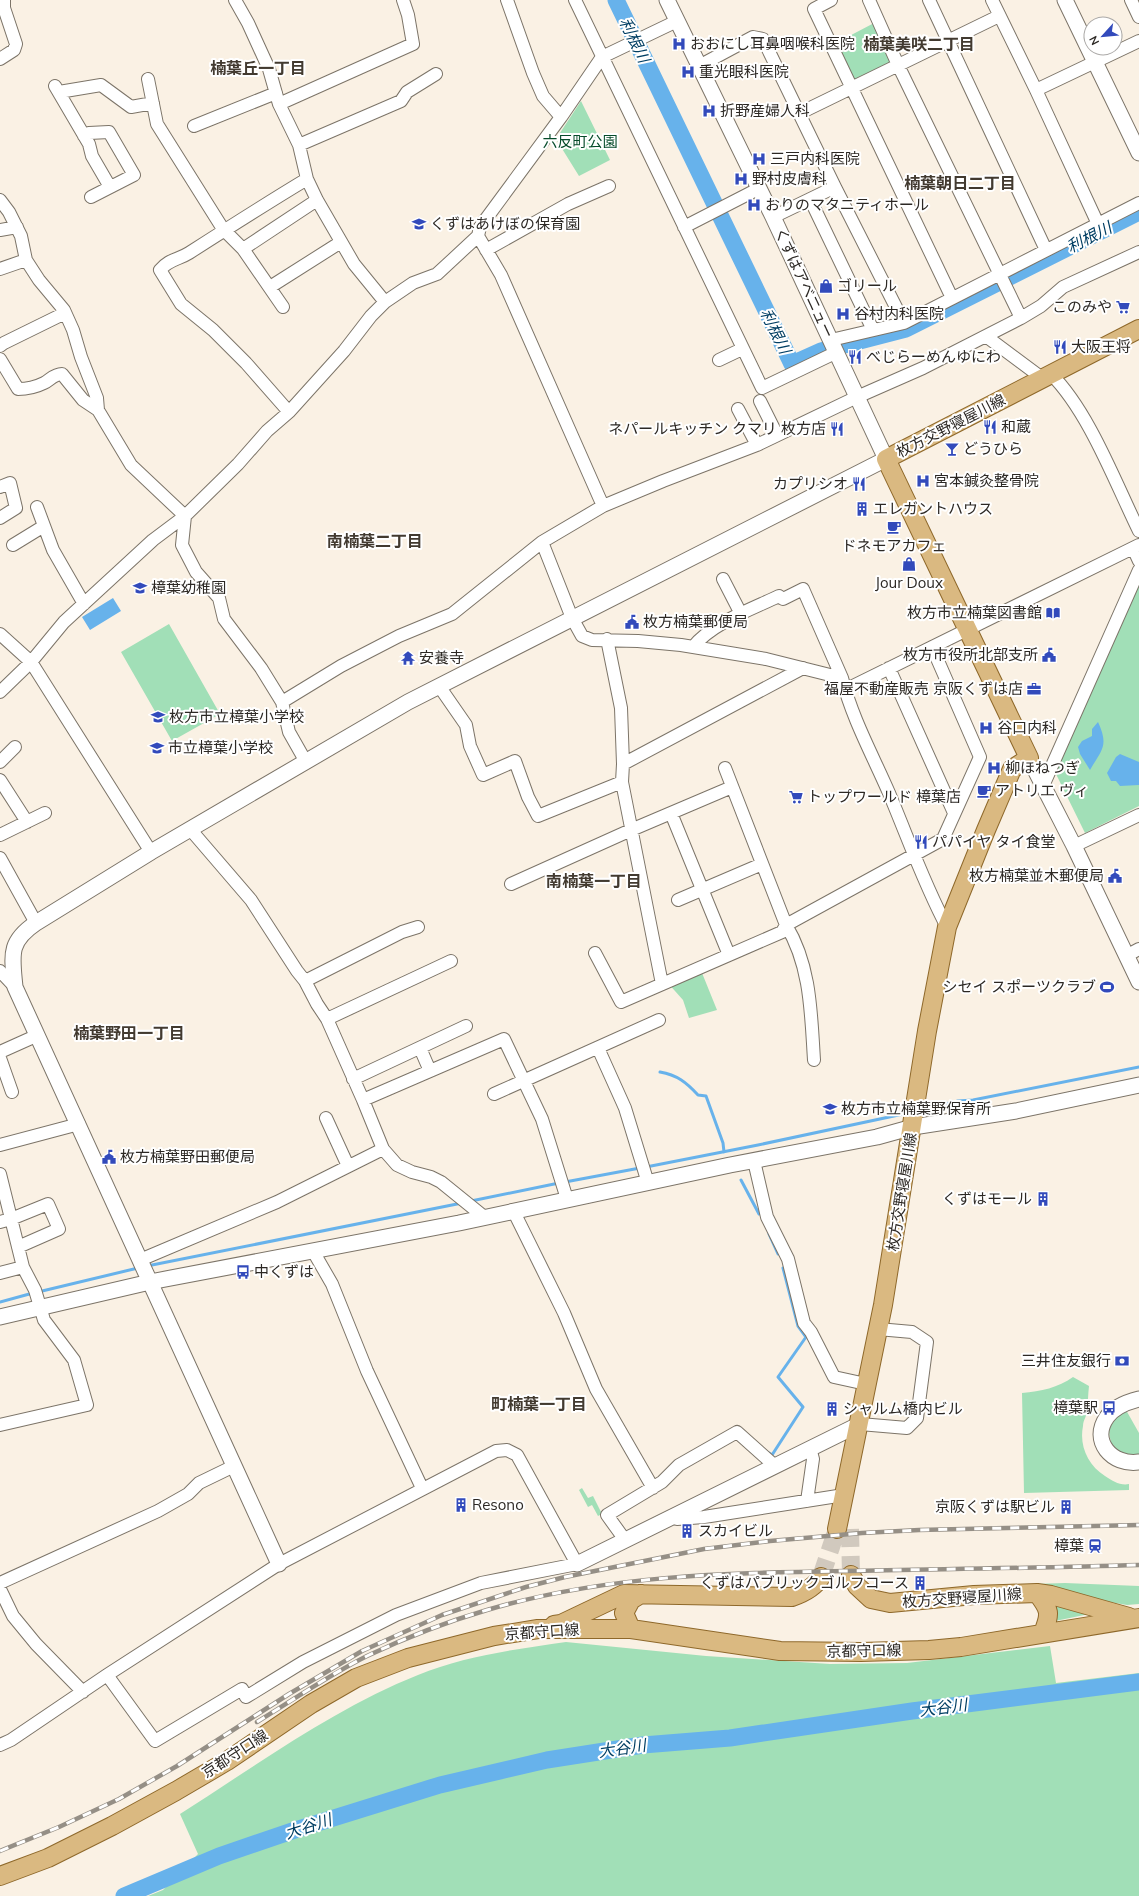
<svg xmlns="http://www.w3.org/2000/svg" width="1139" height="1896" font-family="Mulish,'Noto Sans JP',sans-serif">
<rect width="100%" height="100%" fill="#faf1e4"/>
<path fill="#a1dfb7" d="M 876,22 L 892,63 L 857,80 L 851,78 L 834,44 Z
M 581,101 L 610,160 L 579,176 L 556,139 Z
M 1139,585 L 1139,806 L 1085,833 L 1055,772 Z
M 169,624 L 220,714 L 172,741 L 121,652 Z
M 700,968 L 717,1010 L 689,1018 L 683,1000 L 667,982 Z
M 1073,1377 L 1089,1386 C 1088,1394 1088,1403 1087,1411 C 1087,1416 1083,1420 1083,1426 C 1079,1446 1088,1465 1105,1476 C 1112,1481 1121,1486 1129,1484 L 1129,1490 L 1024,1493 L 1022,1393 C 1041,1391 1058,1388 1073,1377 Z
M 1126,1410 L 1139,1433 L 1139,1457 L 1115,1452 C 1106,1433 1106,1420 1126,1410 Z
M 582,1488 L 588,1498 L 593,1496 L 602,1514 L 598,1516 L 592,1505 L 588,1507 L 579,1490 Z
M 1065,1583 L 1139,1586 L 1139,1604 L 1127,1605 L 1035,1589 L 1033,1584 Z
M 1056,1601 L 1099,1612 L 1055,1621 L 1053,1611 Z
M 566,1642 L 706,1656 L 830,1664 L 907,1663 L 1050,1646 L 1056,1683 L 1139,1673 L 1139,1896 L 148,1896 L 163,1890 L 198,1854 L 180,1814 C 257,1765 333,1709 418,1675 C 464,1656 517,1649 566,1642 Z"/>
<path fill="#67b2eb" d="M 113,598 L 121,611 L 90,630 L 82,617 Z
M 1098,722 C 1109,746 1102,749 1090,770 L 1080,754 L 1078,747 L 1082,741 L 1092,736 L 1092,729 Z
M 1120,754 L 1139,762 L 1139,785 L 1120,786 L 1116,781 L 1111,781 L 1107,773 L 1116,757 Z"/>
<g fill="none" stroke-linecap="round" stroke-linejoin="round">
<path stroke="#67b2eb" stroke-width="3" d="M 660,1072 C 677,1075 686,1082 698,1095 L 706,1096 L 723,1143 L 724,1152
M 920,1110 L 958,1101 L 973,1100 L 1139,1067
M 646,1167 L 758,1145 L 908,1113
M 741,1180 L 759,1214
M 565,1182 L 640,1168
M 471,1201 L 559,1183
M 769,1234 L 778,1254
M 147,1266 L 462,1203
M 38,1292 L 138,1268
M 0,1302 L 33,1293
M 769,1453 L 772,1455 L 803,1407 L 778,1377 L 806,1337 L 798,1326 L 783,1268"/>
<path stroke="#67b2eb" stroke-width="17" d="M 616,0 L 792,364 L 821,351 L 906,329 L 1139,212
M 124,1896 L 219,1856 L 295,1830 L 440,1785 L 547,1760 L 643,1745 L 730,1738 L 912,1711 L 1139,1682"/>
<path stroke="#d1c9be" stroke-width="18" stroke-dasharray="18 9" stroke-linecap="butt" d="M 850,1529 L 851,1575
M 821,1577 L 837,1529"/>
<defs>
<path id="minor" d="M 235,0 L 248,23 L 269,69 L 279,104 L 299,145 L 307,179 L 317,200 L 354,264 L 385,302
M 507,0 L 533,73 L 543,96 L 561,117
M 575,0 L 762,388 L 837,352
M 831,0 L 814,9 L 952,298
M 869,0 L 898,65 L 1021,318
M 929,0 L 1046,250
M 992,0 L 1036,90 L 1098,224
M 1131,0 L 1139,17
M 0,59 L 14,50 L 16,44 L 4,8 L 4,0
M 699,66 L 753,37 L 763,39 L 835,187 L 904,323
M 148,79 L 157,124 L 223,229 L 243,249 L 283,307
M 55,86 L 89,144 L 92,156 L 110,187
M 1036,90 L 1139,41
M 59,92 L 101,85 L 131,107 L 153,103
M 279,104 L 413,44 L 408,15 L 403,0
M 800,113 L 999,16
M 194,126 L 276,93
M 84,136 L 89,133 L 109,132 L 134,175 L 91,197
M 299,145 L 401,101 L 407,92 L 436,74
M 810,199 L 873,330
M 0,200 L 9,212 L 21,236 L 26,260 L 39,280 L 64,310 L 73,330 L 81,357 L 97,398 L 98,410
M 773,217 L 835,187
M 684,227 L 758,189
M 0,230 L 17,227
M 478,236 L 501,275 L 603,506
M 243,249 L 317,200
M 486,250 L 568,204 L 609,186
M 0,269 L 26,260
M 270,287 L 341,242
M 987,337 L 1042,378
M 831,340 L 904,323 L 1139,203
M 0,346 L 4,343 L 65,313
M 0,359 L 18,389 C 27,389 36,387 44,383 C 50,380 54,374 62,374 L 83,400 L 98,410 L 131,465 L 185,516
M 719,360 L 742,349
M 1051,374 C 1089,412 1115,482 1139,531
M 760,401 L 777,435
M 738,409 L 757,445
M 289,412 L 246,363 L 213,330 L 181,304 L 160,270 C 169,259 178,260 189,253 C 228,228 267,203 307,179
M 0,487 L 10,483 L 16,508 L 0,518
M 37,507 L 53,550 L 84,604
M 185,516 L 182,545 L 196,572 L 219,598 L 224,619 L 261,668 L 282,702 L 289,732 L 306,762
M 542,542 L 572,618 L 582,636 L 592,640 L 638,641 L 681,645 L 766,659 L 842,678 C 852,718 873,756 889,793 C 908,838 924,884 947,927
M 13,545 L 44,526
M 1133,548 L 1139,561
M 723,579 L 741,614
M 0,634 L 31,662 L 151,852
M 607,639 L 621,708 L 623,764 L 622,782 L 662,984
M 693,647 C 712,623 752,609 779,596 L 783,599 L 803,589 L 842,678
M 889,668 L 954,813
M 439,686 L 466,725 L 470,746 L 483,775 L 515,761 L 528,797 L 538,816 L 622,782
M 845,690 L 1139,545
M 0,692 L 31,662 L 64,622 L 153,540 L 185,516 L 238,464 L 267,431 L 289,412 L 344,351 L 371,316 L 385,302 L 413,283 L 437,274 L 478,236 L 480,227 L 561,117 L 602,57 L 677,21
M 282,702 L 341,666 L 399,636 L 452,614 L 542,542 L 603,506 L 663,481 L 757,445 L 857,397 L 923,368 L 1021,318 L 1041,306 L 1063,287 L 1139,252
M 0,762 L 15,747
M 623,764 L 803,668
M 725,768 L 786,925 C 811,966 811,1014 814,1060
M 0,780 L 27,822
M 1043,786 L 1139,570
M 671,813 L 729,955
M 190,829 L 251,900 L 297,971 L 305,981 L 317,1004 L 327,1019 L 363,1100 L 383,1149 L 397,1165 L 412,1172 L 431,1177 L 441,1182 L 483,1216
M 0,835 L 45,813
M 1074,846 L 1139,815
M 0,858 L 36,923
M 511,884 L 631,830 L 732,787
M 678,900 L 762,864
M 595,953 L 621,1002 L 782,932 L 786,925 L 943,839 L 980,757 L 932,647
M 1126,956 L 1139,949
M 0,971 L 15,987
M 305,981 L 402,932 L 418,927
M 327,1019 L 451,961
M 420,1048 L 430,1071
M 598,1048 L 625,1108 L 648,1183
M 0,1052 L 38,1035
M 0,1058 L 12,1092
M 353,1079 L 466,1026
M 494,1094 L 659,1020
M 363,1100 L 504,1039 L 542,1119 L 567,1199
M 326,1118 L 348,1166
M 0,1145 L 79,1124
M 754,1161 L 767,1217 L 788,1259 L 804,1323 L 811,1332 L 834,1377 L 866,1384
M 0,1174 L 23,1267 L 35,1290 L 44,1320 L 74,1360 L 87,1405 L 0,1425
M 513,1210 L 564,1313 L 596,1389 L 653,1488
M 0,1222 L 11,1219 L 48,1204 L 59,1229 L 18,1247
M 313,1251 L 332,1284 L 367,1371 L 422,1488
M 140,1260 L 277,1202 L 383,1149
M 0,1273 L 23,1267
M 860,1424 L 907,1428 L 917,1418 L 927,1342 L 912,1332 L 878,1329
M 807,1501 L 813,1459 L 810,1448
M 674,1516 L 677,1519 L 704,1517 L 844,1495
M 625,1540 L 607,1515 L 662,1482 L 679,1465 L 737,1432 L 775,1466
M 0,1583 L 158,1511 L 188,1494 L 199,1483 L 234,1466
M 0,1589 L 13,1616 L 36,1644 L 83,1692
M 0,1745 L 11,1740 L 107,1675 L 279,1564 L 496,1451 L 507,1450 L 517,1455 L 577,1564 L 481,1583 L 396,1615 L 303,1662 L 246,1697 L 242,1689 L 155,1741 L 107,1675"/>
<path id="tertiary" d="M 1065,0 L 1139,153
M 1029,758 L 1074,846 L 1139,982
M 0,1317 L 150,1282 L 459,1223 L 730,1165 L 877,1137 L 913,1127 L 1016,1111 L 1139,1085
M 1139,1399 C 1127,1402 1114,1407 1107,1417 C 1090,1441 1112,1466 1139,1462
M 279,1564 L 15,987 C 12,955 8,942 36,923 L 151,852 L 408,702 L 886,459 L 773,217 L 667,0
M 577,1564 L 860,1424"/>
<path id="primary" d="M 837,1529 L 883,1305 L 927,1031 L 947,927 L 986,830 L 1012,769 L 1029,758 L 886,459 L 1139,329
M 851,1575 L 857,1586 L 871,1599 L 890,1603 L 974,1595 L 1037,1593 L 1051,1595 L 1129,1617
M 1037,1593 C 1050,1610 1051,1613 1043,1633
M 554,1625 L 561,1624 L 624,1594 L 792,1597 C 804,1593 814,1588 821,1577
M 631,1629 L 624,1613 L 631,1600 L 641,1594
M 0,1876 L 48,1858 L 112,1826 L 176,1791 L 227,1761 L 311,1704 L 356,1678 L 408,1658 L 494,1636 L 538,1629 L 631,1629 L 780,1651 L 861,1652 L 929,1650 L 961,1647 L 1139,1618"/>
</defs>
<use href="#minor" stroke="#7c7468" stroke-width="14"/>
<use href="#tertiary" stroke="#7c7468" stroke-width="17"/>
<use href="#primary" stroke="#8e682a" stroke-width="20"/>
<use href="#minor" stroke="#fff" stroke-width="12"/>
<use href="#tertiary" stroke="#fff" stroke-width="15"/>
<use href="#primary" stroke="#dab981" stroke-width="18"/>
<defs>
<path id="rail" d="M 257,1722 C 293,1700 329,1675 367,1656 C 405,1638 446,1622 487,1610 C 606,1575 723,1573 846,1571 C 943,1569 1041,1568 1139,1565
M 0,1851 L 59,1827 L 119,1799 L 177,1766 L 289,1694 L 362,1651 L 442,1615 L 526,1587 L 565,1577 L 704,1549 L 770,1541 L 862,1533 L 919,1530 L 1139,1525"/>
</defs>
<use href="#rail" stroke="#958f86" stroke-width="4.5"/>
<use href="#rail" stroke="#fff" stroke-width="3" stroke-dasharray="9" stroke-linecap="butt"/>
</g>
<defs>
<symbol id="hospital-bare" viewBox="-9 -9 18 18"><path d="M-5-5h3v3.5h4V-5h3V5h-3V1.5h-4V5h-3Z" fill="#324abb" stroke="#fff" stroke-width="2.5" paint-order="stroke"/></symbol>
<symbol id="school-bare" viewBox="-9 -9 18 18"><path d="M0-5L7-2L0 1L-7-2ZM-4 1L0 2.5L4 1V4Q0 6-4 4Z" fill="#324abb" stroke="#fff" stroke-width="2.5" paint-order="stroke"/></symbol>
<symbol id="shop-bare" viewBox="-9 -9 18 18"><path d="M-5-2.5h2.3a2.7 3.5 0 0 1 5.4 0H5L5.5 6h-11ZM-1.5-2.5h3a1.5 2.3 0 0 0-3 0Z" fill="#324abb" stroke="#fff" stroke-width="2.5" paint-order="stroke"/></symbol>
<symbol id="supermarket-bare" viewBox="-9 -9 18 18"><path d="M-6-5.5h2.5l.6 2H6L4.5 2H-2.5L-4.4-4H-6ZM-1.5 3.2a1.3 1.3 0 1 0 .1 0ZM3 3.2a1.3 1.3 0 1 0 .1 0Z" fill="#324abb" stroke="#fff" stroke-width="2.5" paint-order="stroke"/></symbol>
<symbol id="restaurant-bare" viewBox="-9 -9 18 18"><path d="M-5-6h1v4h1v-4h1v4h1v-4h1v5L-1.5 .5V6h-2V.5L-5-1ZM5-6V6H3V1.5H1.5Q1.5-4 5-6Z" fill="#324abb" stroke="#fff" stroke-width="2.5" paint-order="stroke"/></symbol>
<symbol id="bar-bare" viewBox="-9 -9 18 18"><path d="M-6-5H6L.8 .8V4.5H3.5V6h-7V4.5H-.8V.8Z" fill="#324abb" stroke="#fff" stroke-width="2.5" paint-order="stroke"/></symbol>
<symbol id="building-bare" viewBox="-9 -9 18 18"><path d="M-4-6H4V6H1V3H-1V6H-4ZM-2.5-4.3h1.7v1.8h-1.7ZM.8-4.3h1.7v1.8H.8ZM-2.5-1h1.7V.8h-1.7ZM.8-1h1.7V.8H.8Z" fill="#324abb" stroke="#fff" stroke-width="2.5" paint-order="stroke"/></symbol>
<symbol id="cafe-bare" viewBox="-9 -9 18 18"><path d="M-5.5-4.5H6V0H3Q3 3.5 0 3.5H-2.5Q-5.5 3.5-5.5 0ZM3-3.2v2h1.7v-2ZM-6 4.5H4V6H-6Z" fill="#324abb" stroke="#fff" stroke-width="2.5" paint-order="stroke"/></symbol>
<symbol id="library-bare" viewBox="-9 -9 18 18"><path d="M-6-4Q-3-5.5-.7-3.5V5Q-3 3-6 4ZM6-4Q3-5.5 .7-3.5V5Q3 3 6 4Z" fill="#324abb" stroke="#fff" stroke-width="2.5" paint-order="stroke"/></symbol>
<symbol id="civic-bare" viewBox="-9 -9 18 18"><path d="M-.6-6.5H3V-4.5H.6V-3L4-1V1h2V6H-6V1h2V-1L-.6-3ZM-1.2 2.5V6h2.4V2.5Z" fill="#324abb" stroke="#fff" stroke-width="2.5" paint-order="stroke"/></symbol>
<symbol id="temple-bare" viewBox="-9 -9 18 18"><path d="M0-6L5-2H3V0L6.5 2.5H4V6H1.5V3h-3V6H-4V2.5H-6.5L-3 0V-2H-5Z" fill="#324abb" stroke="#fff" stroke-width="2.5" paint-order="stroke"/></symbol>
<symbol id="office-bare" viewBox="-9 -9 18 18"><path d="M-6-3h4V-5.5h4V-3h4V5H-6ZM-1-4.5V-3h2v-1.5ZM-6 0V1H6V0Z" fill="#324abb" stroke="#fff" stroke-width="2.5" paint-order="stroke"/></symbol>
<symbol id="stadium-bare" viewBox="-9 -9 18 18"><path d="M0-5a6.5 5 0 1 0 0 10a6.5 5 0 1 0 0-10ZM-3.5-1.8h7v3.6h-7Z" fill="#324abb" stroke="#fff" stroke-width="2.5" paint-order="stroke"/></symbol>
<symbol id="bus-bare" viewBox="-9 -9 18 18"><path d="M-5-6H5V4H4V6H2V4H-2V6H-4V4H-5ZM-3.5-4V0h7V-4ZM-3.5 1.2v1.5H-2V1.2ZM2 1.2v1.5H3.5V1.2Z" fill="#324abb" stroke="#fff" stroke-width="2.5" paint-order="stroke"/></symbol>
<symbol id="bank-bare" viewBox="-9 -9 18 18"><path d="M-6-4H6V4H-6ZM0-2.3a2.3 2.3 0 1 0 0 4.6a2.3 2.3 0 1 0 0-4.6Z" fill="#324abb" stroke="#fff" stroke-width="2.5" paint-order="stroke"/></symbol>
<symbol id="station-bare" viewBox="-9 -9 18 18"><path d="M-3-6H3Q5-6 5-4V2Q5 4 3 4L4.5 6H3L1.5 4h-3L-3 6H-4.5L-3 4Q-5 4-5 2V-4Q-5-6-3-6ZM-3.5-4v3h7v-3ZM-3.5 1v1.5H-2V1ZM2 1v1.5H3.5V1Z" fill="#324abb" stroke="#fff" stroke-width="2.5" paint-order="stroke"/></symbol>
</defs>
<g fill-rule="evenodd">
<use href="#hospital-bare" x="669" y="34" width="20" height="20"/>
<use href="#hospital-bare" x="678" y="62" width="20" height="20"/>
<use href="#hospital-bare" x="699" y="101" width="20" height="20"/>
<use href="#hospital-bare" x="749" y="149" width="20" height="20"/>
<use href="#hospital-bare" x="731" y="169" width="20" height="20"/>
<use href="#hospital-bare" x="744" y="195" width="20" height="20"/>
<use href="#school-bare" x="409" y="214" width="20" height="20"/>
<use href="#shop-bare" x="816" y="276" width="20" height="20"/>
<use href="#supermarket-bare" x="1113" y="297" width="20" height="20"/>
<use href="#hospital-bare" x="833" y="304" width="20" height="20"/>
<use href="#restaurant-bare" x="1050" y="337" width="20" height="20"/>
<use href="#restaurant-bare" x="845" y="347" width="20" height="20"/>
<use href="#restaurant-bare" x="980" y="417" width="20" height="20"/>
<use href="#restaurant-bare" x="827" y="419" width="20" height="20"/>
<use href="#bar-bare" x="942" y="439" width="20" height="20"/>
<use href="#hospital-bare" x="913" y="471" width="20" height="20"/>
<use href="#restaurant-bare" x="849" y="474" width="20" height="20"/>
<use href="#building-bare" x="852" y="499" width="20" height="20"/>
<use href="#cafe-bare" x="884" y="517" width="20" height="20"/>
<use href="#shop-bare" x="899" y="554" width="20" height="20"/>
<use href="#school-bare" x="130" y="578" width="20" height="20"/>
<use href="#library-bare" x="1043" y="603" width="20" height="20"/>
<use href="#civic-bare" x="622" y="612" width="20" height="20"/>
<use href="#civic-bare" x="1039" y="645" width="20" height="20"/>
<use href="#temple-bare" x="398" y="648" width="20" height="20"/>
<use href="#office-bare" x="1024" y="679" width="20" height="20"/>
<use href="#school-bare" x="148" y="707" width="20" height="20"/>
<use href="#hospital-bare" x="976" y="718" width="20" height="20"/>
<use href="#school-bare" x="147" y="738" width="20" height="20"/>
<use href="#hospital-bare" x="984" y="758" width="20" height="20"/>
<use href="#cafe-bare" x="974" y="781" width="20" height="20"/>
<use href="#supermarket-bare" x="786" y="787" width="20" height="20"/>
<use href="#restaurant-bare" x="911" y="832" width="20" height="20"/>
<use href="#civic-bare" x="1105" y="866" width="20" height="20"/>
<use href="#stadium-bare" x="1097" y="977" width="20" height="20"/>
<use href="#school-bare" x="820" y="1099" width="20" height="20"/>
<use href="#civic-bare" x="99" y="1147" width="20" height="20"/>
<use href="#building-bare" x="1033" y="1189" width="20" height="20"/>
<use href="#bus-bare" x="233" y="1262" width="20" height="20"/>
<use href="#bank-bare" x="1112" y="1351" width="20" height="20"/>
<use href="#bus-bare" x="1099" y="1398" width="20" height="20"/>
<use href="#building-bare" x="822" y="1399" width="20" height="20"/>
<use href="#building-bare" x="451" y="1495" width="20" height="20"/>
<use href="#building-bare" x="1056" y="1497" width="20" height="20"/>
<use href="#building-bare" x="677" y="1521" width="20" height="20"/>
<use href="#station-bare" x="1085" y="1536" width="20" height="20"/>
<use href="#building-bare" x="910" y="1573" width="20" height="20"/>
</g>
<g text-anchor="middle" stroke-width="4" stroke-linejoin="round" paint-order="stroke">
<g font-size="15" fill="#2c2824" stroke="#fff" text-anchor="start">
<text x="690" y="49">おおにし耳鼻咽喉科医院</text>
<text x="699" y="77">重光眼科医院</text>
<text x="720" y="116">折野産婦人科</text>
<text x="770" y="164">三戸内科医院</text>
<text x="752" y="184">野村皮膚科</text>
<text x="765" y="210">おりのマタニティホール</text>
<text x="430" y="229">くずはあけぼの保育園</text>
<text x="837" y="291">ゴリール</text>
<text x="1112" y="312" text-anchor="end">このみや</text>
<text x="854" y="319">谷村内科医院</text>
<text x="1071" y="352">大阪王将</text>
<text x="866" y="362">べじらーめんゆにわ</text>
<text x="1001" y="432">和蔵</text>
<text x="826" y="434" text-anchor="end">ネパールキッチン クマリ 枚方店</text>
<text x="963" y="454">どうひら</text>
<text x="934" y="486">宮本鍼灸整骨院</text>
<text x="848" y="489" text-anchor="end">カプリシオ</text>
<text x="873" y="514">エレガントハウス</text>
<text x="894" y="551" text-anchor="middle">ドネモアカフェ</text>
<text x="909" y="588" text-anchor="middle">Jour Doux</text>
<text x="151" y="593">樟葉幼稚園</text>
<text x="1042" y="618" text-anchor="end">枚方市立楠葉図書館</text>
<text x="643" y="627">枚方楠葉郵便局</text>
<text x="1038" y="660" text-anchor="end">枚方市役所北部支所</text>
<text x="419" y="663">安養寺</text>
<text x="1023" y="694" text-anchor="end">福屋不動産販売 京阪くずは店</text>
<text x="169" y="722">枚方市立樟葉小学校</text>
<text x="997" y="733">谷口内科</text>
<text x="168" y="753">市立樟葉小学校</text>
<text x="1005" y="773">柳ほねつぎ</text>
<text x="995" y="796">アトリエ ヴィ</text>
<text x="807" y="802">トップワールド 樟葉店</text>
<text x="932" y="847">パパイヤ タイ食堂</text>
<text x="1104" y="881" text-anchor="end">枚方楠葉並木郵便局</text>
<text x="1096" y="992" text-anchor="end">シセイ スポーツクラブ</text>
<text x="841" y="1114">枚方市立楠葉野保育所</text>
<text x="120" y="1162">枚方楠葉野田郵便局</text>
<text x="1032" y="1204" text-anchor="end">くずはモール</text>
<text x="254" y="1277">中くずは</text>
<text x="1111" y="1366" text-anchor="end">三井住友銀行</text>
<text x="1098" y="1413" text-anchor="end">樟葉駅</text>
<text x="843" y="1414">シャルム橋内ビル</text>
<text x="472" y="1510">Resono</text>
<text x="1055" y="1512" text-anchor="end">京阪くずは駅ビル</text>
<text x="698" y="1536">スカイビル</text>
<text x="1084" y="1551" text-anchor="end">樟葉</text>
<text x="909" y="1588" text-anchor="end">くずはパブリックゴルフコース</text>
</g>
<g font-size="15" fill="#064b2a" stroke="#fff">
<text x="580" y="147">六反町公園</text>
</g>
<g font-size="15" fill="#2c2824" stroke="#fff">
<text transform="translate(804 283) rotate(65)" y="5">くずはアベニュー</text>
<text transform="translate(951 426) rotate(-27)" y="5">枚方交野寝屋川線</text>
<text transform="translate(902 1192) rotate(-81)" y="5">枚方交野寝屋川線</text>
<text transform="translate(962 1598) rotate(-4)" y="5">枚方交野寝屋川線</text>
<text transform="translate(542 1632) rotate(-4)" y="5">京都守口線</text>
<text transform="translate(864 1651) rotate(-1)" y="5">京都守口線</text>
<text transform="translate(235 1754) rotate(-33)" y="5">京都守口線</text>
</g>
<g font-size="16" font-style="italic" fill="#003e63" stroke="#fff">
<text transform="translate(635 40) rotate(64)" y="6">利根川</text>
<text transform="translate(1089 237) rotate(-27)" y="6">利根川</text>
<text transform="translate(776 331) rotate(64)" y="6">利根川</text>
<text transform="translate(943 1707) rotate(-7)" y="6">大谷川</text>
<text transform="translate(622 1748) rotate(-8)" y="6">大谷川</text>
<text transform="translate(308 1826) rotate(-18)" y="6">大谷川</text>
</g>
<g font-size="16" font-weight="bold" fill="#423a30" stroke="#fff">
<text x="919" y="50">楠葉美咲二丁目</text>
<text x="258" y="74">楠葉丘一丁目</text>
<text x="960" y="189">楠葉朝日二丁目</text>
<text x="375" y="547">南楠葉二丁目</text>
<text x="594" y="887">南楠葉一丁目</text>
<text x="129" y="1039">楠葉野田一丁目</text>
<text x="539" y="1410">町楠葉一丁目</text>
</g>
</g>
<g transform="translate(1103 36) rotate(243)"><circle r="19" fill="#ffffff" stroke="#aba9a7"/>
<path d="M0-3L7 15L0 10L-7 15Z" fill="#324abb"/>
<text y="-6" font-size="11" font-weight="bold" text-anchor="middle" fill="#2c2824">N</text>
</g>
</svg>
